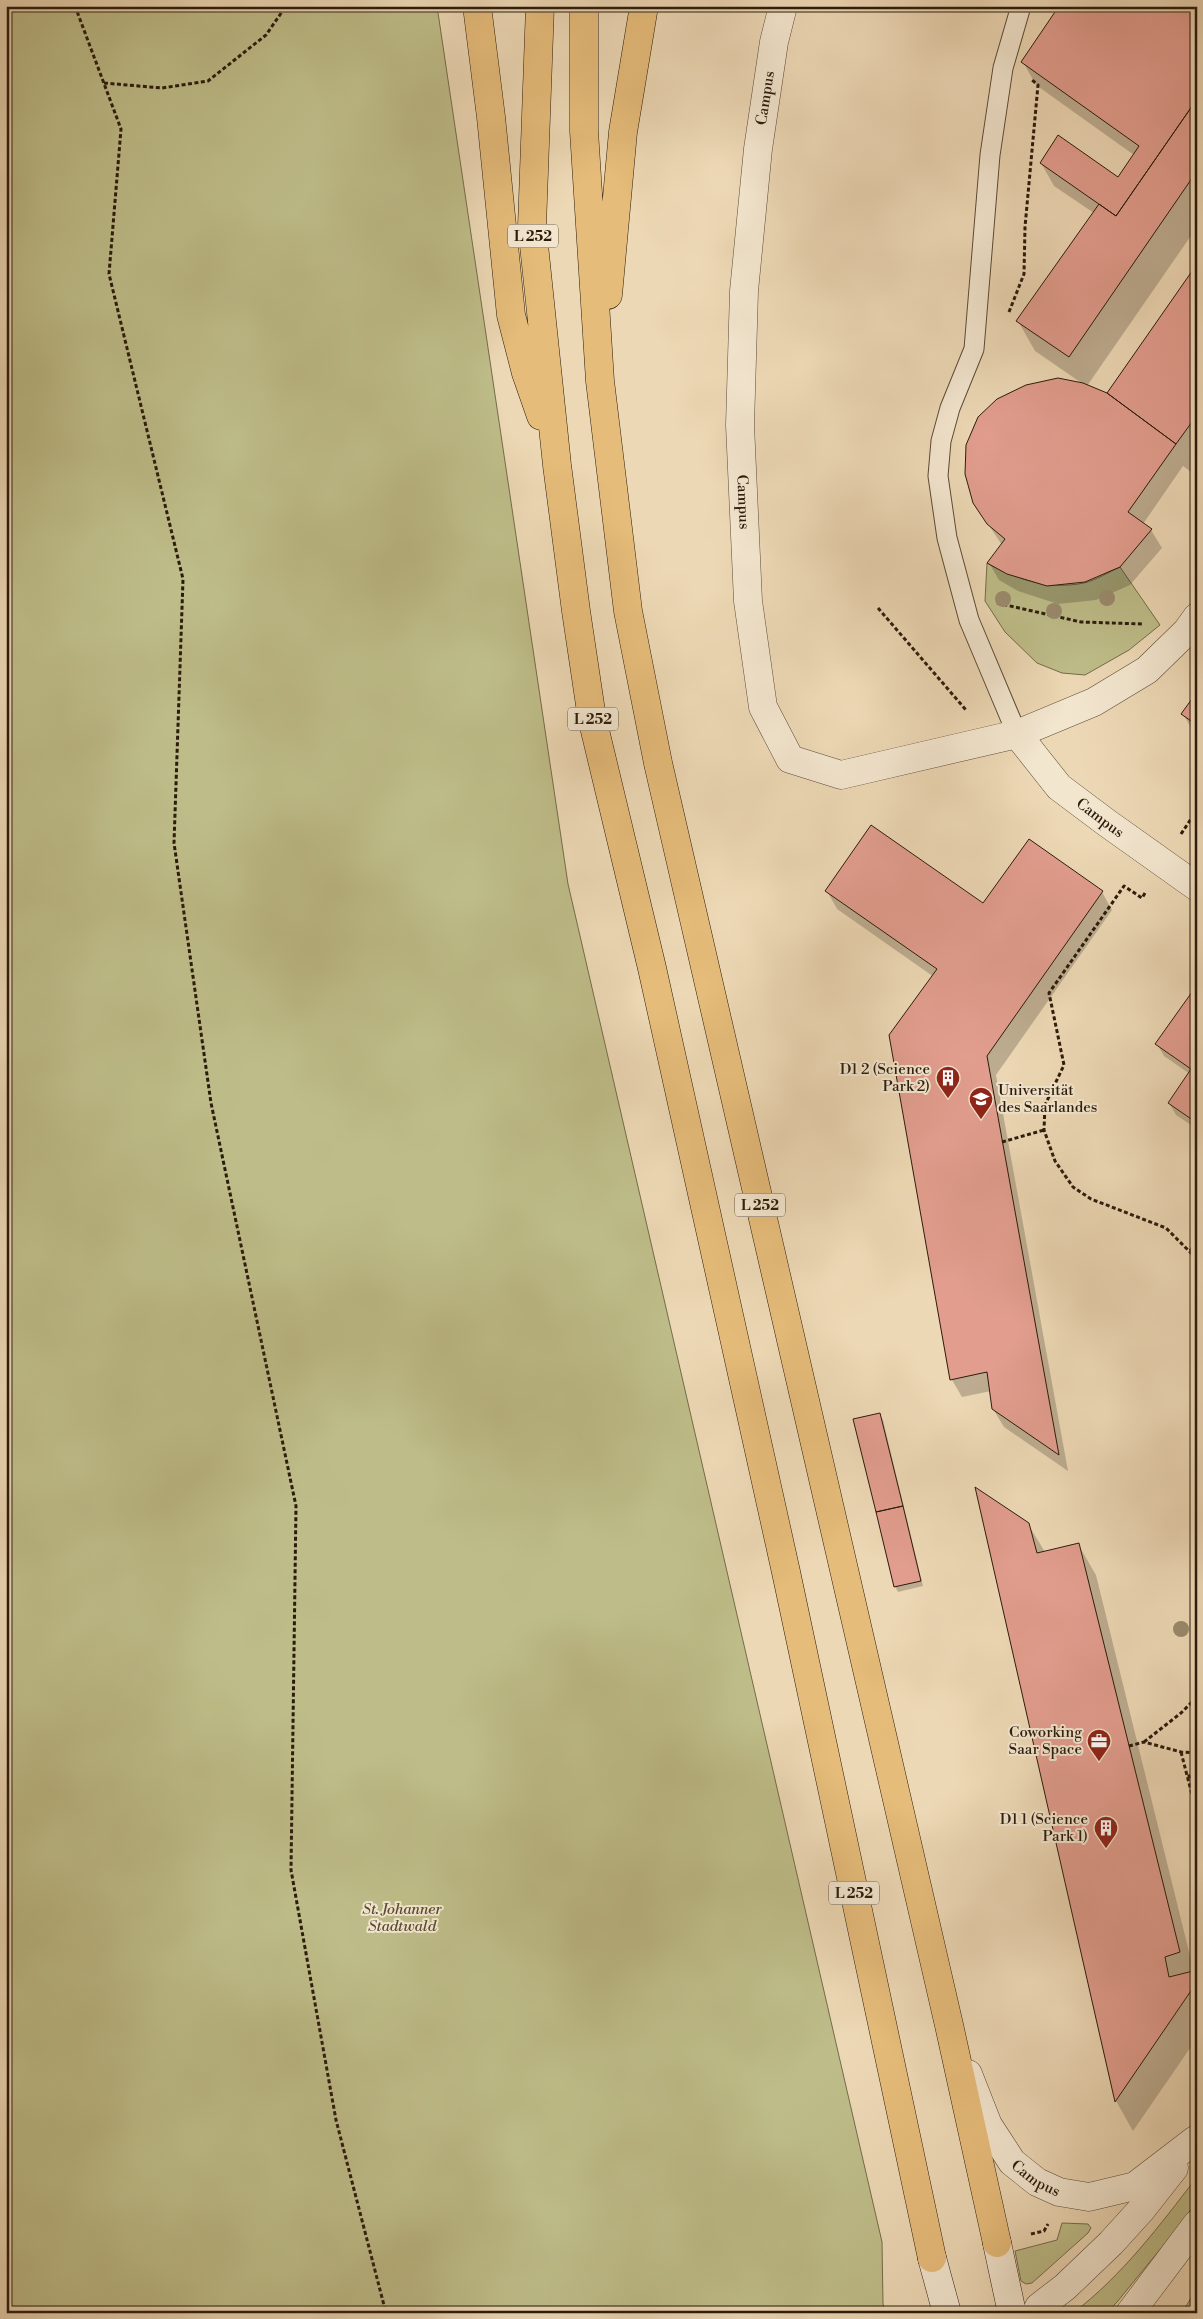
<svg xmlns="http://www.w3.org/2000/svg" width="1203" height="2319" font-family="'Libre Bodoni',serif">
<rect width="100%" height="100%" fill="#edd8b5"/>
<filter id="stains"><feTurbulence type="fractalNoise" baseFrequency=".004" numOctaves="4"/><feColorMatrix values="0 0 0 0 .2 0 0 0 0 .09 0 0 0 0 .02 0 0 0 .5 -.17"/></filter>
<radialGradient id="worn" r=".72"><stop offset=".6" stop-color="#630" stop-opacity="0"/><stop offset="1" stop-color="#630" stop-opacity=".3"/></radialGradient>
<path fill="#bebd89" stroke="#746c4a" d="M 6,6 L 437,6 L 568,884 L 882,2242 L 883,2304 L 885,2313 L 6,2313 Z
M 987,563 C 1019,580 1048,590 1084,583 C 1096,580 1109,572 1120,567 L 1160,625 L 1129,650 L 1085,675 L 1062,673 L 1037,663 L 1005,632 L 985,601 Z
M 1197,2177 L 1197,2201 L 1176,2230 L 1117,2302 L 1107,2313 L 1073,2313 C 1122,2276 1160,2225 1197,2177 Z
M 1062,2223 L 1088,2224 L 1091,2228 L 1088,2233 L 1032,2283 L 1026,2284 L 1021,2281 L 1015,2251 L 1057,2240 Z
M 1197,2288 L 1197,2306 L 1191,2313 L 1182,2313 Z"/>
<path fill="#0003" d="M 1197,6 L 1197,227 L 1087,386 L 1107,394 L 1197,266 L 1197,470 L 1194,474 L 1183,466 L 1143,524 L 1151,530 L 1162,548 L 1130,585 L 1096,600 L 1058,604 L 1018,591 L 999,580 L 989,563 L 1002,545 L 974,503 L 1083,384 L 1035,351 L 1018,321 L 1094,213 L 1054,186 L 1041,163 L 1118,179 L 1134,155 L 1036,85 L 1023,62 Z
M 1197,694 L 1197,738 L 1183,714 Z
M 827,891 L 984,904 L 1102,892 L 1112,910 L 996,1075 L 1068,1471 L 1004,1427 L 993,1409 L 991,1391 L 962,1397 L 952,1380 L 934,977 L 837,909 Z
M 1197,987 L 1197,1129 L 1176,1115 L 1169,1103 L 1190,1074 L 1164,1056 L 1157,1044 Z
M 879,1414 L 883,1420 L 923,1586 L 898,1592 L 895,1586 Z
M 977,1490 L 1028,1524 L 1045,1552 L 1078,1544 L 1096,1575 L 1194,1972 L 1197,1971 L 1197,2038 L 1133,2131 L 1116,2101 Z"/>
<path fill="#e29d8e" stroke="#2b1b0c" d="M 1059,6 L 1197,6 L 1197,99 L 1116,216 L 1040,163 L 1058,135 L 1118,177 L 1139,146 L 1021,62 Z
M 1197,99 L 1197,171 L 1069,357 L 1016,321 L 1099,204 L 1116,216 Z
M 1197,264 L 1197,415 L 1176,444 L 1107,393 Z
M 1058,378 L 1083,383 L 1107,393 L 1176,444 L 1128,512 L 1152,529 L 1120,567 L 1085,582 L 1047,586 L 1007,574 L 987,563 L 1005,539 L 987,524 L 973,503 L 965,474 L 966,445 L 978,417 L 997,399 L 1026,385 Z
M 1197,692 L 1197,725 L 1181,714 Z
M 871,825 L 983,903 L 1029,839 L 1103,891 L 987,1056 L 1059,1455 L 992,1409 L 987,1372 L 950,1380 L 889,1035 L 937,969 L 825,891 Z
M 1197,985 L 1197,1123 L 1168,1103 L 1191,1069 L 1155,1044 Z
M 880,1413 L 903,1506 L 876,1512 L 853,1419 Z
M 975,1487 L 1029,1523 L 1037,1553 L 1079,1543 L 1180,1952 L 1165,1957 L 1169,1977 L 1197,1970 L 1197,1982 L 1115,2102 Z
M 903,1506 L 921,1581 L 894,1587 L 876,1512 Z"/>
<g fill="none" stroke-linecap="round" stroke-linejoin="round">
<defs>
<path id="service" d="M 1017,734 L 969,620 L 947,538 L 938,476 L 941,441 L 950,408 L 974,349 L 990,155 L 1003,68 L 1021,6"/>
<g id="tertiary">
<path id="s1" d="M 783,6 L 774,42 L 758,149 L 744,291 L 740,425 L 748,601 L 763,707 L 790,759 L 841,775 L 1017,734 L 1094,702 L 1147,670 L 1187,631 L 1197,617"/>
<path id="s2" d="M 1017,734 L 1059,787 L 1107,823 L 1197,887"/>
<path id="s3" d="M 968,2074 L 988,2125 L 1012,2162 L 1037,2182 L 1059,2192 L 1089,2197 L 1135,2186 L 1195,2140"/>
<path d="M 1036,2313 L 1039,2307 L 1065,2287 L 1111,2243 L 1141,2210 L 1174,2168"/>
<path d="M 1130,2313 L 1197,2224"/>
</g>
<path id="secondary" d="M 997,2243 L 1012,2313
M 932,2258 L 947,2313"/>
<path id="trunk" d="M 477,6 L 491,117 L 511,315 L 526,373 L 541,416
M 540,6 L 532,226 L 557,465 L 576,611 L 592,718 L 652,968 L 786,1572 L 932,2258
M 584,6 L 584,131 L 600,381 L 628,611 L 658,763 L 949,2025 L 997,2243
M 608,295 L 623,132 L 644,6"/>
</defs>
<use href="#service" stroke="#5c4a36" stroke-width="21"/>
<use href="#tertiary" stroke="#5c4a36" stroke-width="29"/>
<use href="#secondary" stroke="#2b1b0c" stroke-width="29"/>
<use href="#trunk" stroke="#2b1b0c" stroke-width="29"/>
<path stroke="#2b1b0c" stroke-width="3" stroke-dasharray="4 2.5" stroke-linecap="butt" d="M 75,6 L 121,129 L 109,274 L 183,579 L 174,843 L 211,1103 L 296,1506 L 291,1870 L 336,2120 L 386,2313
M 104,83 L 162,88 L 208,81 L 266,35 L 286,6
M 1009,312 L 1024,274 L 1025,227 L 1038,85 L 1032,80
M 997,603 L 1081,622 L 1143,624
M 878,608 L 966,710
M 1181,834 L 1197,810
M 1145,893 L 1142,898 L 1124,886 L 1049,993 L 1064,1065 L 1045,1105 L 1044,1130 L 1055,1161 L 1073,1187 L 1091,1199 L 1166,1228 L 1197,1259
M 1002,1142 L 1044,1130
M 1190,1251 L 1197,1242
M 1144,1742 L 1181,1713 L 1197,1697
M 1129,1746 L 1144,1742 L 1181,1752 L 1197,1753
M 1181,1752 L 1197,1814
M 1188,1775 L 1197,1783
M 1031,2234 L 1044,2231 L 1048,2224"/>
<use href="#service" stroke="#f3e6cf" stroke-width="19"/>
<use href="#tertiary" stroke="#f3e6cf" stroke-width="28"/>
<use href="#secondary" stroke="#f3e6cf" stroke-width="28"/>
<use href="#trunk" stroke="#e6bc7a" stroke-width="28"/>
</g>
<g fill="#9a8b6d">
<circle cx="1107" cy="598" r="8"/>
<circle cx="1003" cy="599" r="8"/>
<circle cx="1054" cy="611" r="8"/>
<circle cx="1181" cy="1629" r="8"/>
</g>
<defs>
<symbol id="building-pin" viewBox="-11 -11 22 30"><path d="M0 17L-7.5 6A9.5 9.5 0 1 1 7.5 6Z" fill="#8f2418" stroke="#f3e6cf"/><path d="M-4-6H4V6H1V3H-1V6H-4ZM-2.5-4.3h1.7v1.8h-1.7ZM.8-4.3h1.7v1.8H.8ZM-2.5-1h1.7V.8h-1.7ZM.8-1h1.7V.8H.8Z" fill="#fff"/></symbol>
<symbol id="university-pin" viewBox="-11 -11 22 30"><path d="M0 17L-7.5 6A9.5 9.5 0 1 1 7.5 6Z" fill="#8f2418" stroke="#f3e6cf"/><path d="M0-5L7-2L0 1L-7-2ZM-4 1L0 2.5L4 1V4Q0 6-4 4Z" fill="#fff"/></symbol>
<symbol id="office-pin" viewBox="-11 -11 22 30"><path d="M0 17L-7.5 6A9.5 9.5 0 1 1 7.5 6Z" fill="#8f2418" stroke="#f3e6cf"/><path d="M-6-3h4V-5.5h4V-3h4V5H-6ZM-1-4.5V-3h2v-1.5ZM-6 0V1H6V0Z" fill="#fff"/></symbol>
</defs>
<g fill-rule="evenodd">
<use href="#building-pin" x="934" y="1064" width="28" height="38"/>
<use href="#university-pin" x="967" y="1085" width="28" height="38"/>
<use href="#office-pin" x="1085" y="1727" width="28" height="38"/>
<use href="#building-pin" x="1092" y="1814" width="28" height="38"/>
</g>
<g text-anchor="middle" stroke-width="4" stroke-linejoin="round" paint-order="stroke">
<g fill="#f3e6cf" stroke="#675846" stroke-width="1">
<rect x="508" y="224.5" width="50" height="23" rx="4"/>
<rect x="568" y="707.5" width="50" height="23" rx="4"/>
<rect x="735" y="1193.5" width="50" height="23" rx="4"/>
<rect x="829" y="1881.5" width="50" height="23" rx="4"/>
</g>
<g font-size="14" font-weight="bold" fill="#2b1b0c">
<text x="533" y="241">L 252</text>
<text x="593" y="724">L 252</text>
<text x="760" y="1210">L 252</text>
<text x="854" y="1898">L 252</text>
</g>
<g font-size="15" fill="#2b1b0c" stroke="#f3e6cf">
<text transform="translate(765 98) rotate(-81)" y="5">Campus</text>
<text dy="5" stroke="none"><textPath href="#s1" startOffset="499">Campus</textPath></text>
<text dy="5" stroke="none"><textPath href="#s2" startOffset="119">Campus</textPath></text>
<text dy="5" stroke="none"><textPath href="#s3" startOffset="128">Campus</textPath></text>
</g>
<g font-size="15" fill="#2b1b0c" stroke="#f3e6cf" text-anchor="end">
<text x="930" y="1074">D1 2 (Science<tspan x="930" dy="17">Park 2)</tspan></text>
<text x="998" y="1095" text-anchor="start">Universität<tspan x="998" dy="17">des Saarlandes</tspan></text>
<text x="1082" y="1737">Coworking<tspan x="1082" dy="17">Saar Space</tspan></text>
<text x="1088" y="1824">D1 1 (Science<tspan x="1088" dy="17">Park 1)</tspan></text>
</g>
<g font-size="15" font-style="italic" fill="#574c32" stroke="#f3e6cf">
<text x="402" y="1914">St. Johanner<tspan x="402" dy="17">Stadtwald</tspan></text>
</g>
</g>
<rect width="1203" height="2319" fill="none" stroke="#edd8b5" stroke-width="25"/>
<rect x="8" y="8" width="1188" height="2304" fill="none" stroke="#2b1b0c" stroke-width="2.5"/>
<rect x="12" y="12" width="1178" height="2294" fill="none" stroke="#2b1b0c"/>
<rect width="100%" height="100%" filter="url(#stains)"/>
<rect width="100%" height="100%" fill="url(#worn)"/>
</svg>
